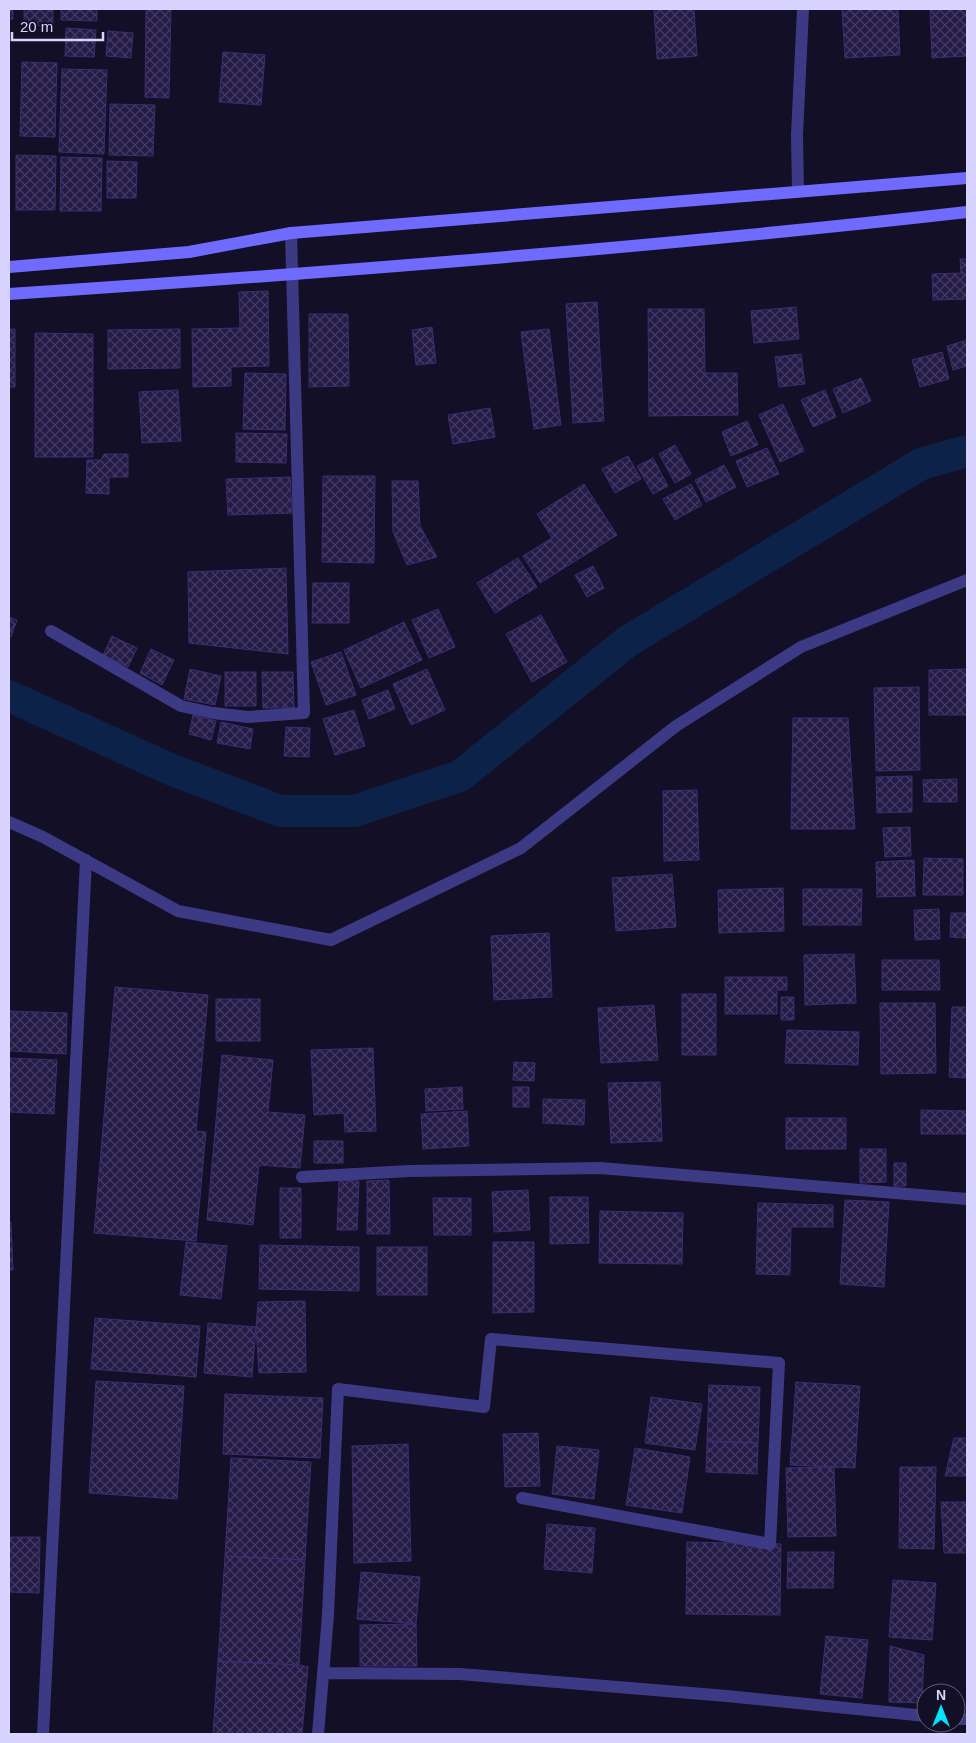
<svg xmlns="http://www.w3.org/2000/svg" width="976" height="1743" font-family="Arial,sans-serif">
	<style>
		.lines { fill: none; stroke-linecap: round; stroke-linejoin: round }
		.canal { stroke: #0c2248; stroke-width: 32 }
		.building { fill: url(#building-cross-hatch); stroke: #3b2d73 }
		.minor { stroke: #3d3a85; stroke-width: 12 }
		.tertiary { stroke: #3d3a85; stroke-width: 12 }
		.secondary { stroke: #6f6bff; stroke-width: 12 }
	</style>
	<defs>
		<pattern id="building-cross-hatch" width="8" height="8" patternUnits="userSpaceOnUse" patternTransform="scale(1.25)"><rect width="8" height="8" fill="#241b47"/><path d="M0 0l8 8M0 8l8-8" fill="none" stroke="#433b63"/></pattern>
	</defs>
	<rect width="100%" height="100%" fill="#130f26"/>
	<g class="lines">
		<path class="canal" d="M9,696l161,73 110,42h74l106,-35 168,-135 293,-177 46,-13"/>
	</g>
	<path class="building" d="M9,9h4v10h-4z
		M24,9h29v17l-29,-1z
		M61,9h36v12l-36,-1z
		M146,9h25l-2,89 -24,-1z
		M654,9h40l3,47 -40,3z
		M842,9h56l2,46 -55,3z
		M967,9v47l-35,2 -2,-48z
		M66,28l30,2 -2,27 -29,-1z
		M108,31l25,2 -2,25 -25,-2z
		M223,52l42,3 -4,50 -42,-3z
		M22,62l35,1 -2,74 -35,-1z
		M62,69l45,1 -3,84 -45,-2z
		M110,104l45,1 -2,51 -44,-1z
		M16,155l40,1 -1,54h-39z
		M61,157l41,1 -1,53h-41z
		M107,161l30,1 -1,36h-29z
		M960,259h7v40l-34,1 -1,-26 29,-1z
		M268,291l1,75 -38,1v19l-38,1 -1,-58 48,-1 -1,-36z
		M597,302l7,119 -31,2 -7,-119z
		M796,307l3,32 -45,4 -3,-32z
		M648,309h56l1,64h32l1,42 -89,1z
		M309,314h39l1,72 -40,1z
		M432,327l4,36 -20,2 -4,-35z
		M9,329h6v58h-6z
		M180,329v39l-72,1v-39z
		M549,329l12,96 -27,4 -13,-97z
		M35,333l58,1v123h-58z
		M967,340v26l-14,4 -6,-24z
		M942,352l7,27 -29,8 -8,-27z
		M801,354l4,30 -26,3 -4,-30z
		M245,373l41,1 -1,56 -42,-1z
		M861,378l10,23 -28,12 -10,-24z
		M178,390l3,51 -39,2 -3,-51z
		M825,390l11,27 -23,10 -12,-27z
		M783,404l21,47 -24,11 -21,-47z
		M490,408l5,29 -42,7 -5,-29z
		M747,421l11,24 -27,11 -9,-24z
		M236,433l51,1 -1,29 -50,-1z
		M675,445l16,29 -16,9 -16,-29z
		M767,448l12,26 -32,13 -11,-26z
		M104,454h24v23h-19v17l-23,-1 1,-33h14z
		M628,456l13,23 -26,14 -13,-24z
		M653,458l15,28 -15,8 -16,-28z
		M724,465l12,22 -30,15 -11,-22z
		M323,476h52l-1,87 -52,-1z
		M290,477l2,36 -64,2 -2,-36z
		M392,481h26l2,45 17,31 -30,8 -14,-33z
		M584,484l33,51 -77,48 -17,-27 29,-18 -15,-24z
		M691,484l11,21 -27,15 -12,-21z
		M518,558l19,29 -42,26 -18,-30z
		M593,566l11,22 -17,9 -12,-22z
		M286,568l2,86 -99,-11 -1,-71z
		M313,583h36v40h-37z
		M438,609l17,38 -26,11 -17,-38z
		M541,615l26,47 -35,20 -26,-48z
		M9,617l8,3 -6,17 -2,-1z
		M404,622l18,38 -61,28 -17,-38z
		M112,636l25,12 -9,19 -25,-12z
		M151,649l23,11 -12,25 -22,-12z
		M341,652l15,43 -30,10 -15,-43z
		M190,669l31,7 -6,29 -31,-6z
		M427,669l18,41 -34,15 -18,-41z
		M967,669v46h-38v-45z
		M225,672h31v34h-31z
		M262,672h31l1,36h-31z
		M919,687l1,83 -44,1 -2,-83z
		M388,690l7,19 -26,10 -7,-19z
		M354,710l11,36 -30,9 -12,-36z
		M193,715l23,6 -5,19 -22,-6z
		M793,718h55l7,111h-64z
		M221,722l32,7 -3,20 -33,-6z
		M286,727l24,1 -1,29 -25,-1z
		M912,776v36l-35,1 -1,-36z
		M957,779v23h-33l-1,-22z
		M697,790l2,70 -35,1 -1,-70z
		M910,827l1,29 -26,1 -2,-29z
		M924,858l39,1v36h-40z
		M914,860l1,36 -38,1 -1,-35z
		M672,874l4,53 -60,4 -4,-53z
		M783,888l1,43 -65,2 -1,-43z
		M803,889h59l-1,36h-58z
		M939,909l1,30 -25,1 -1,-30z
		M951,913h16v25l-17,-1z
		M549,933l3,64 -58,3 -3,-64z
		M854,954l2,49 -51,2 -1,-50z
		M882,960h57l1,30h-58z
		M725,977h62v13h-10v24h-52z
		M115,987l93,8 -12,136 10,1 -10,109 -102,-8z
		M682,994h34v61h-34z
		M781,997h13v23h-13z
		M216,999h44v42h-44z
		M880,1003h55l1,70 -55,1z
		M654,1005l4,55 -57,3 -3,-55z
		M952,1007h15v71l-18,-1z
		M9,1011l58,2 -1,41 -57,-3z
		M787,1030l72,2 -1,33 -73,-2z
		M373,1048l3,83 -31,1 -1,-19 -30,2 -3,-65z
		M222,1055l51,5 -5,52 37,3 -5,53 -41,-3 -6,60 -46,-5z
		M9,1058l48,2 -3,54 -45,-2z
		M514,1062l21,1 -1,18 -21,-1z
		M660,1082l2,59 -51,2 -3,-60z
		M462,1087l1,22 -37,2 -1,-22z
		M513,1087h16v20h-16z
		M543,1099l42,1 -1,25 -41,-2z
		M921,1110l46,1v23h-46z
		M467,1111l2,35 -46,3 -2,-35z
		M786,1118h60v31h-60z
		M314,1141h29v22h-29z
		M860,1149h26v33l-26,1z
		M894,1163h12v23h-12z
		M339,1180l20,1 -2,49h-20z
		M389,1180l1,54h-23v-53z
		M280,1188h21v50h-21z
		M528,1190l2,40 -36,2 -2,-40z
		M550,1197h38l1,46 -39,1z
		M433,1198h38v37h-37z
		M845,1200l44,2 -5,85 -44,-3z
		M758,1203l75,2v22h-42l-1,48 -34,-1z
		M600,1211l83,2 -1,51 -83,-1z
		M9,1222h2l2,48h-4z
		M186,1242l41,4 -6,53 -41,-4z
		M493,1242h41v70l-41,1z
		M260,1245l99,2v44l-100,-2z
		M377,1247h50v48h-50z
		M305,1301l1,71 -47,1 -3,-46 2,-25z
		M95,1318l105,8 -4,51 -105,-8z
		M208,1323l48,4 -4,50 -48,-4z
		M96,1381l88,5 -7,113 -88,-6z
		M796,1382l64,4 -5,82 -65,-3z
		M709,1385l51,2 -2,56 -51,-2z
		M225,1394l98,4 -3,60 -97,-4z
		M651,1397l51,7 -7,46 -50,-7z
		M538,1433l2,53 -35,1 -2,-53z
		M954,1438h13v38h-22z
		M707,1441l51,2 -1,31 -51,-2z
		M408,1444l3,117 -57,2 -2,-117z
		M557,1446l42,4 -5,49 -42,-5z
		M635,1448l55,9 -8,56 -56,-8z
		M231,1458l80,4 -6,98 -80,-4z
		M834,1467l2,69 -48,1 -2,-69z
		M900,1467h36l-2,82 -35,-1z
		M941,1502h26v51h-23z
		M547,1524l48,4 -3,45 -48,-4z
		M9,1537h31l-1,56 -30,-1z
		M687,1542l94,2 -1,71 -94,-1z
		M788,1552h46l-1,36h-46z
		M225,1556l80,4 -6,105 -81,-4z
		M361,1572l59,5 -4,47 -59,-5z
		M893,1580l43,3 -4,57 -43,-3z
		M416,1624l1,42h-57v-41z
		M826,1636l42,4 -6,58 -42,-4z
		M890,1646l34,9 -2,48 -33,-1z
		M218,1661l81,4 9,2 -6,67h-89z"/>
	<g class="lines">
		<path class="minor" d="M798,191l-1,-56 6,-126
			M51,631l130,75 32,7 35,4 56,-4 -13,-480
			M302,1177l107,-6 191,-3 367,31
			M323,1673l137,1 267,22 199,20
			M956,1719h11
			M43,1734l43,-874
			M318,1734l10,-119 10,-226 146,18 7,-68 288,24 -9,181 -248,-46"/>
		<path class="tertiary" d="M9,822l34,15 135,74 153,29 190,-92 155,-122 125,-79 166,-67"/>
		<path class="secondary" d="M9,267l180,-15 102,-19 676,-55
			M9,294c320,-21 640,-46 958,-82"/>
	</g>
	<rect width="976" height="1743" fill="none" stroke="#d9d4ff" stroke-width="20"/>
	<g transform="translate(941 1708)"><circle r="24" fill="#130f26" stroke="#625e7d"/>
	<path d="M0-4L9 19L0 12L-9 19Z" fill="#00e5ff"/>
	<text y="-8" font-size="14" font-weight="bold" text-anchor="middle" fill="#d9d4ff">N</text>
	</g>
	<path d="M12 32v8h91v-8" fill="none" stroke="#d9d4ff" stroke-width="2.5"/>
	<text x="20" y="32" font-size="15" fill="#d9d4ff" stroke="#130f26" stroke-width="4" paint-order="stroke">20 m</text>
</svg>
